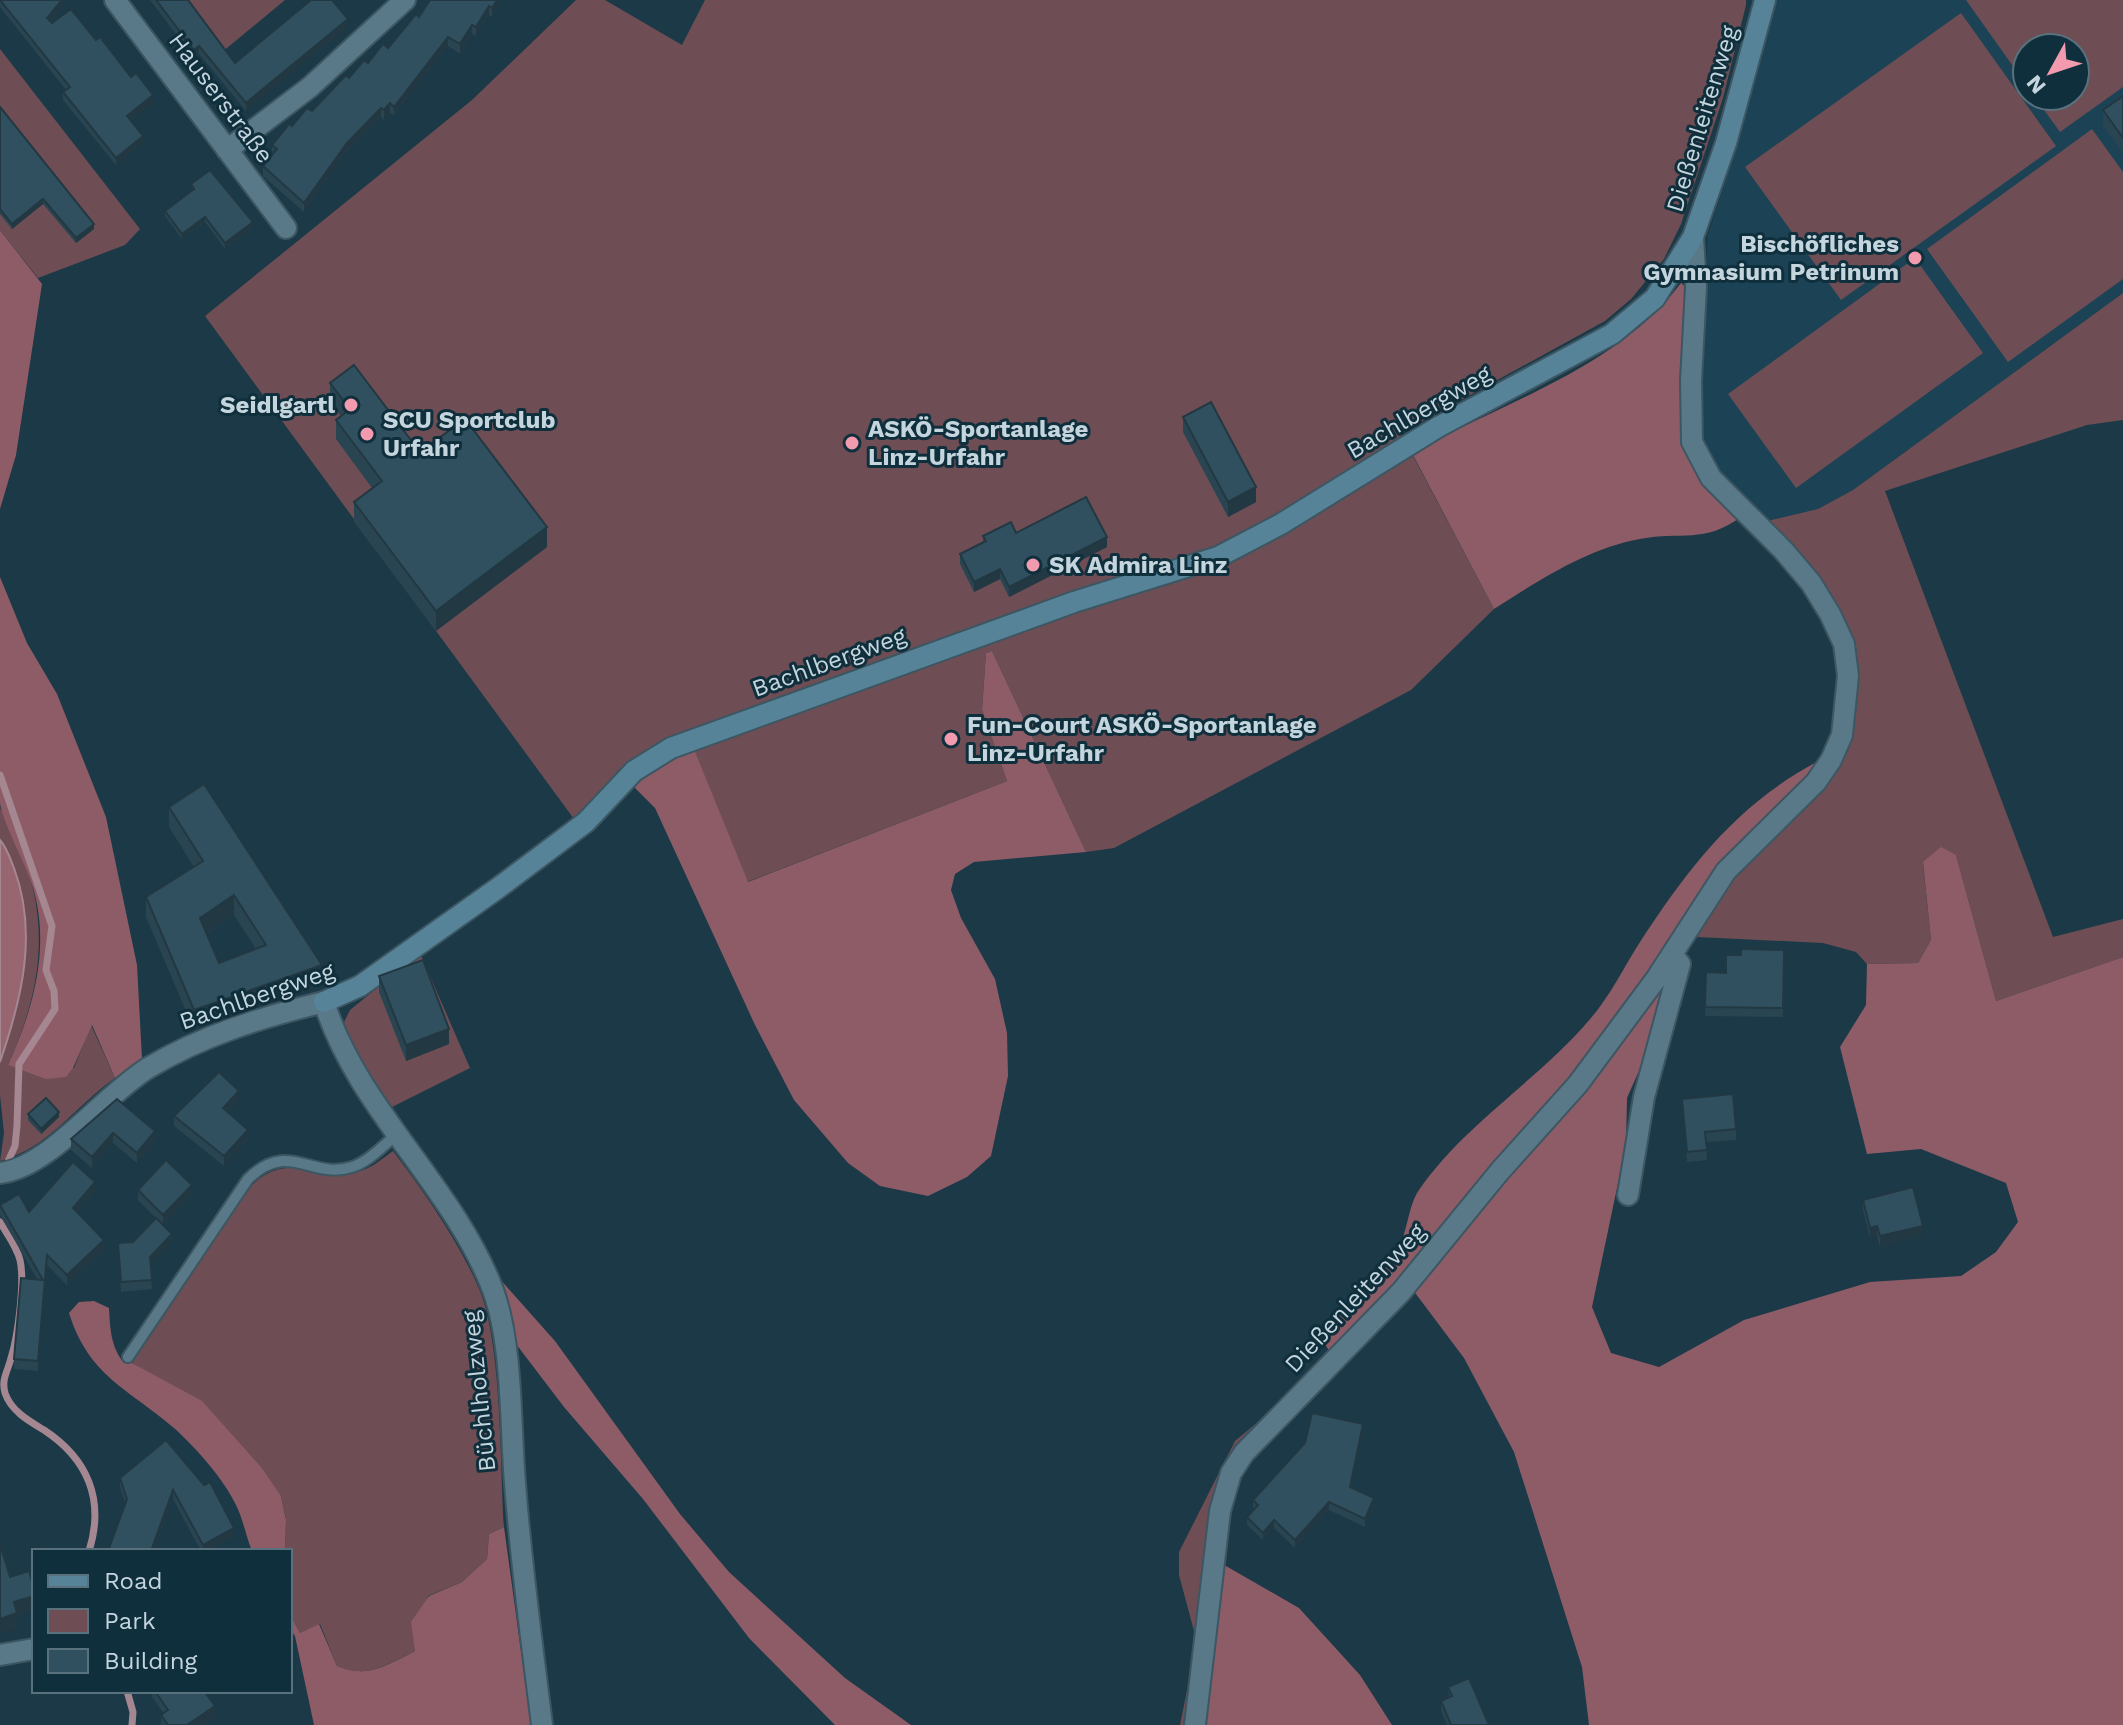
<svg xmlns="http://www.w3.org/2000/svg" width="2123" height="1725" font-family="'Work Sans',sans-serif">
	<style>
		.built { fill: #1c4355; fill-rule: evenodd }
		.green { fill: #6e4e54 }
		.forest { fill: #8e5c67 }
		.water { fill: #986671; stroke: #a58792; stroke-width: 2 }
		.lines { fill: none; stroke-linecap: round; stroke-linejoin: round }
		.stream { stroke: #a58792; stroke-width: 7 }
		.lane-casing { stroke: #3c5662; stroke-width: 14 }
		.street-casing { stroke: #3c5662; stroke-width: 24 }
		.secondary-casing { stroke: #3c5662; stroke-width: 24 }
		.lane { stroke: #597888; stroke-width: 10 }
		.street { stroke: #597888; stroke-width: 20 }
		.secondary { stroke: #578399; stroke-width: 20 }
		.wall { fill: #2a4552; fill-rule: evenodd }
		.shaded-wall { fill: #223842 }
		.building { fill: #31505f; stroke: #223842; stroke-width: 2; fill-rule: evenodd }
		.poi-dot { fill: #f29aae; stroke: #102f3c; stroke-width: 3 }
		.labels { text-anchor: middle; stroke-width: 6; stroke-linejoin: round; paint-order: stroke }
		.street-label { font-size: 24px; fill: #c4d5de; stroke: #102f3c }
		.poi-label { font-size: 24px; font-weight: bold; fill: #c4d5de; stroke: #102f3c; text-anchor: start }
	</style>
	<rect width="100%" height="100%" fill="#1b3947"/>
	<path class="built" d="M1777,0h346v293l-270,197 -35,19 -51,12 -52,-50 -13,-24 -4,-25 10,-187 33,-102zM2027,48h48v48h-48z"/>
	<path class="green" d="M183,0h102l-75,62z
		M576,0h29l77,45 23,-45h1041v5l-23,93 -42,126 -17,35 -33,40 -26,22 -204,112 93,176 -83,81 -297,158 -28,4 -94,-201 -6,2 -4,57 25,71 -260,101 -60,-150 -49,24 -64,63 -369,-503 267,-216z
		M1966,0h157v87l-63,45 -26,-36h41v-48h-48v38z
		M1961,13l95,133 -215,154 -96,-133z
		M0,49l140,180 -15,16 -87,33 -38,-48z
		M2092,129l31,43v107l-115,83 -81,-113z
		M1915,258l68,95 -187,135 -68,-94z
		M2123,293v127l-36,5 -202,66 168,446 70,-18v38l-127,44 -40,-146 -33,8 8,77 -13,23 -51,1 -11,-12 -33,-9 -126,-6 11,-27 16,-24 119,-132 11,-36 3,-43 -90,-154 51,-12 35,-19z
		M0,808c51,89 50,164 8,257l66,3 17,-43 24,53c-41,29 -65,69 -115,83l4,-28 -4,-38z
		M420,953l50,115 -78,39 -38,-57 -10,-28 6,-12z
		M393,1151c30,39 68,94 87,140 22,55 20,173 24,236l-15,7 -2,25 -25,23 -34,14 -13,55c-29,14 -47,28 -78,15l-17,-42 -20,9 -10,-19v-63h-5l1,-32 -5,-23 -116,-113 -33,-20 119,-177c38,-38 69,-3 109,-15 12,-3 23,-13 33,-20z
		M1259,1421l-25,25 -17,44 -29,235h-8l15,-74 -1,-20 -15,-56v-23l56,-111z"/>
	<path class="forest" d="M0,230l42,54 -26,171 -16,54z
		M1681,283l6,5 -2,138 56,91c-37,27 -60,14 -101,22 -52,9 -102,42 -146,70l-82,-156c90,-51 205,-84 269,-170z
		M0,577l27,66 30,51 49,123 31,148 5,94 -27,19 -23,-53 -19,43 -7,9 -20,2 -38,-14c27,-59 45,-126 21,-189 -6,-16 -28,-59 -29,-73 0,-75 0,-151 0,-226z
		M992,651l94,201 -112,10 -19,12 -4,16 10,28 34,61 12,54 1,43 -17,80 -24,21 -39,19 -48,-10 -32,-23 -54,-63 -39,-75 -100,-217 -22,-22 10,-11 51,-26 54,133 259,-101 -25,-71 4,-57z
		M1822,759l-211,273 -176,208 -103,114 -6,-8c4,-41 46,-57 68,-89 14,-21 13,-50 25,-67 46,-67 120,-110 172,-172 19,-22 33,-51 49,-76 51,-78 98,-139 182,-183z
		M1941,847l15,8 40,146 127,-44v768h-534l-7,-58 -68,-215 -50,-94 -51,-68 254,-314 -18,72 -22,50 -1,47 -34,162 19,46 48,14 85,-47 126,-38 91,-6 35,-24 22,-30 -12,-39 -85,-34 -54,5 -27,-107 26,-42 1,-41 51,-1 13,-23 -8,-78z
		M499,1278l56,63 125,173 49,58 116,106 66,47h-76l-86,-87 -106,-139 -79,-92 -51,-67z
		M94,1301l15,7c1,21 2,39 15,55h8l70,38 59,66 20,29 5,24 -1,31h-33c-6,-15 -9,-32 -16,-46 -13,-27 -40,-57 -62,-77 -45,-39 -85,-51 -105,-115l10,-11z
		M504,1527l27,198h-217l-19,-89 -5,-7v-15l10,19 19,-9 18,42c31,13 50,-1 78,-15l-4,-29 18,-26 33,-14 25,-23 2,-25z
		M1219,1562l80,46 61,67 32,50h-190z"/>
	<path class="water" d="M0,840c7,8 10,18 14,28 24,65 8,130 -14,194z"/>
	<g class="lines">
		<path class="stream" d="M0,775l52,151 -6,44 8,21 1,18 -36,55 -2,62 -2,20 -10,22
			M0,1222c7,12 17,25 20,38 5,22 -2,76 -9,98 -3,13 -10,21 -6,35 6,18 24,28 39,37 44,29 61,70 45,121
			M127,1691l6,21 -1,13"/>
		<defs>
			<path id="lane" d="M128,1357l120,-178c41,-40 63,1 104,-12 16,-5 32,-22 45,-33"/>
			<path id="street" d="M115,0l171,228
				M227,150l83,-63 95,-87
				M0,1173c49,-5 103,-77 148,-105 55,-33 115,-51 176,-66 33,106 130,185 169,288 20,55 17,134 22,193 6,81 17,161 27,242
				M1628,1195l16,-98 36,-133 -8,-9
				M0,1655l34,-6
				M1195,1725l25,-214 11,-38 13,-20 157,-161 99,-121 78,-87 78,-105 70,-108 90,-89 15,-22 11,-25 6,-59 -4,-32 -14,-30 -19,-31 -27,-32 -73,-73 -19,-36 -1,-62 5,-93 -3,-50"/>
			<path id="secondary" d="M324,1002l36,-16 138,-98 88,-66 48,-51 37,-23 403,-146 144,-45 63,-33 157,-97 174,-93 43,-36 38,-61 33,-94 39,-143"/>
		</defs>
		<use href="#lane" class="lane-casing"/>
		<use href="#street" class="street-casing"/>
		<use href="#secondary" class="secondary-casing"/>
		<use href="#lane" class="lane"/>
		<use href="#street" class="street"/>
		<use href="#secondary" class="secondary"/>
	</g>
	<path class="wall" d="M0,0h63v6l-12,15 1,2 44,17 35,37 22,26 -22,18 12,23 -27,21 -53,-65v-8l3,-2 -66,-83z
		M150,0h38l47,63 113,-36 -102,84 -47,-57 -5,4z
		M430,0h73l-11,17 -3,-2 -13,21 -4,-2 -12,20 -12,-8 -54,70 -4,-3 -6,7 -3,-3 -34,35 -43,60 -41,-36v-10l9,-12v-9l77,-67 39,-30 31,-31z
		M2123,96v57l-20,-27v-16z
		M0,107l94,122 -18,14 -33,-39 -31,25 -12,-15z
		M191,184l62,44 -28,21 -20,-27 -23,17 -17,-23v-5l27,-20z
		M330,383l90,69 127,95 -111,84 -82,-109v-20l18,-14 -36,-49v-19l5,-4 -11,-14z
		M1183,417l73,85 -28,15 -45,-85z
		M1016,533l91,14 -98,50 -9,-18 -26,13 -14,-28v-10l23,-12v-6z
		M169,807l153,178 -128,45 -48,-113v-20l48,-30 -25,-40zM234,915l22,34 -37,14 -12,-29z
		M1784,950l-1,67 -78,-1 1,-44 20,1 15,-18z
		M379,976l70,68 -43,17 -27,-69z
		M117,1099l38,43 -18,21 -24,-20 -21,25 -21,-18v-11z
		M1682,1099l54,30v11l-30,2 1,18 -20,2z
		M239,1101l-11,12 20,27 -24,26 -50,-40v-10z
		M28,1114l31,3 -18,17 -13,-14z
		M138,1190l54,6 -29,29 9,18 -22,23 2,23 -31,3 -3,-49 15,-1 23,-24 -18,-18z
		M95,1192l-17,20 26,38 -37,35 -20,-20 -9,106 -24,-2v-10l23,-80 -37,-64v-10l29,7z
		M1863,1200l60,36 -43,11 -3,-11 -7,2 -7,-28z
		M1363,1432l-12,55 23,19 -9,21 -36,-17 -34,38 -21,-20 -11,12 -16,-15v-8l7,-7 -1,-2v-8z
		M166,1440l68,97 -26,14h-7l-28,-52 -19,52h-46l17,-48 -5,-16v-9z
		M1448,1687l41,38h-42l-6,-14v-10l8,-3z
		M152,1691h52l11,25 -13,9h-41v-10l3,-1 -12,-17z"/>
	<path class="shaded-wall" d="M62,0h1v6l-16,19v-7z
		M497,0h6l-11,17v-9z
		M489,6v9l-13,21v-9z
		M348,19v8l-102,84v-8z
		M472,25v9l-12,20v-10z
		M448,37v9l-54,70v-9z
		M199,46v8l-5,4v-8z
		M153,95v8l-26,21v-8z
		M390,103v10l-6,7v-10z
		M381,108v9l-34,35 -43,60v-9l43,-60z
		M143,136v8l-27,21v-7z
		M43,199v5l-31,25v-5z
		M205,217v5l-23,17v-5z
		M253,222v6l-28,21v-6z
		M94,224v5l-18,14v-5z
		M1256,487v15l-28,15v-15z
		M547,527v20l-111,84v-20z
		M1107,537v10l-98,50v-10z
		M1000,569v10l-26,13v-10z
		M234,895v20l-34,23v-20z
		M322,965v20l-128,45v-20z
		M449,1029v15l-43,17v-16z
		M239,1091v10l-16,17v-10z
		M59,1112v5l-18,17v-5z
		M248,1130v10l-24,26v-10z
		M155,1131v11l-18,21v-10z
		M113,1133v10l-21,25v-11z
		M95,1182v10l-22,26v-10z
		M192,1185v11l-29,29v-10z
		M1877,1226v10l-7,2v-10z
		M1923,1226v10l-43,11v-11z
		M172,1234v9l-22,24v-10z
		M104,1240v10l-37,35v-10z
		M47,1255v10l-9,106v-10z
		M1363,1424v8l-13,63v-8z
		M173,1490v9l-19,52h-3z
		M1374,1498v8l-9,21v-8z
		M1329,1502v8l-34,38v-8z
		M1274,1520v8l-11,12v-7z
		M234,1528v9l-26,14h-5v-6z
		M34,1596v15l-17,5v13l-17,5v-15l14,-17z
		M215,1706v10l-13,9h-15z"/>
	<path class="building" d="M0,0h62l-15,18 5,5 19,-14 25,31 4,-3 31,40 5,-4 17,22 -26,21 16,20 -27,22 -53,-66 7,-5z
		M156,0h32l47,63 76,-63h21l16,19 -102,84 -47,-57 -5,4z
		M430,0h67l-5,8 -3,-2 -13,21 -4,-2 -12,19 -12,-7 -54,70 -4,-4 -6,7 -3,-2 -34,35 -43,60 -41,-37 14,-17 -5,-4 17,-21 3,2 15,-18 5,3 34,-36 3,3 15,-18 4,3 15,-19 5,4 28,-34 3,3z
		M2123,96v42l-20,-28z
		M0,107l94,117 -18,14 -33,-39 -31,25 -12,-15z
		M210,170l43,52 -28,21 -20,-26 -23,17 -17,-23 29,-22 -3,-5z
		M354,365l66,87 45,-33 82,108 -111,84 -82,-109 28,-21 -46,-61 14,-11 -20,-26z
		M1211,402l45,85 -28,15 -45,-85z
		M1086,497l21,40 -98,50 -9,-18 -26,13 -14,-28 26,-13 -3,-5 28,-14 5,11z
		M204,784l118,181 -128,45 -48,-113 57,-36 -34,-54zM234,895l32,50 -47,18 -19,-45z
		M1741,949l43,1 -1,58 -78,-1 1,-35 20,1v-18h15z
		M423,960l26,69 -43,16 -27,-69z
		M219,1072l20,19 -16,17 25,22 -24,26 -50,-40z
		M1733,1094l3,35 -31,3 2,18 -20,2 -5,-53z
		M46,1098l13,14 -18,17 -13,-15z
		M117,1099l38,32 -18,22 -24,-20 -21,24 -21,-18z
		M166,1160l26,25 -29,30 -25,-25z
		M73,1162l22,20 -22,26 31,32 -37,35 -20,-20 -9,106 -24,-2 7,-81 22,2 -43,-75 19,-11 10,18z
		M1913,1187l10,39 -43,10 -3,-10 -7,2 -7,-28z
		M156,1218l16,16 -22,23 2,23 -31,2 -3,-39 15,-1z
		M1312,1413l51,11 -13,63 24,11 -9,21 -36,-17 -34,38 -21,-20 -11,13 -16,-16 11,-12 -5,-5 52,-57z
		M166,1440l38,45 6,-3 24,46 -31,17 -30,-55 -22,61h-43l19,-52 -7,-21z
		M0,1544l10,33 19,-6 5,17v8l-20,6 3,11 -17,6z
		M1469,1678l20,47h-38l-10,-24 11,-5 -4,-9z
		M155,1691h49l11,15 -28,19h-19l-7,-10 7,-5z"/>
	<g class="poi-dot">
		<circle cx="1915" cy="258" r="8"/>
		<circle cx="351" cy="405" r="8"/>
		<circle cx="367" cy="434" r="8"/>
		<circle cx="852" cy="443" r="8"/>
		<circle cx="1033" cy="565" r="8"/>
		<circle cx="951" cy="739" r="8"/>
	</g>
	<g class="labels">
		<g class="street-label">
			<text transform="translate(221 98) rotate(53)" y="8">Hauserstraße</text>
			<text transform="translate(1702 119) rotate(-73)" y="8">Dießenleitenweg</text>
			<text transform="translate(1419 412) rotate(-30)" y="8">Bachlbergweg</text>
			<text transform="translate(829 662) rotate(-20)" y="8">Bachlbergweg</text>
			<text transform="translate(257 996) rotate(-19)" y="8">Bachlbergweg</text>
			<text transform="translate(1355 1298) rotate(-47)" y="8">Dießenleitenweg</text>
			<text transform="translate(479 1391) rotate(-96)" y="8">Büchlholzweg</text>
		</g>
		<g class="poi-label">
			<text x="1899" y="252" text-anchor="end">Bischöfliches<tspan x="1899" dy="28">Gymnasium Petrinum</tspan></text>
			<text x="335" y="413" text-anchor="end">Seidlgartl</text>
			<text x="383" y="428">SCU Sportclub<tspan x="383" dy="28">Urfahr</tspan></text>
			<text x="868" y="437">ASKÖ-Sportanlage<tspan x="868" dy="28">Linz-Urfahr</tspan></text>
			<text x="1049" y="573">SK Admira Linz</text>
			<text x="967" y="733">Fun-Court ASKÖ-Sportanlage<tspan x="967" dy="28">Linz-Urfahr</tspan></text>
		</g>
	</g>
	<rect x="32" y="1549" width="260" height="144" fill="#102f3c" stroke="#58717d" stroke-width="2"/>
	<rect x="48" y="1575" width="40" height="12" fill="#578399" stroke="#58717d" stroke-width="2"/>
	<text x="104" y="1589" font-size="24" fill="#c4d5de">Road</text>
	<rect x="48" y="1609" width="40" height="24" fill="#6e4e54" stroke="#58717d" stroke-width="2"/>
	<text x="104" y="1629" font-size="24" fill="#c4d5de">Park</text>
	<rect x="48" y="1649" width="40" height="24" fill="#31505f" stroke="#58717d" stroke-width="2"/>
	<text x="104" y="1669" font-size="24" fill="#c4d5de">Building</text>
	<g transform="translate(2051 72) rotate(230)"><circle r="38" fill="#102f3c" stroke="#58717d" stroke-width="2"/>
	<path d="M0-6L14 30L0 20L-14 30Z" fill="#f29aae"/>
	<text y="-12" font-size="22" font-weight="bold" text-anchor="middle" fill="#c4d5de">N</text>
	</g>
</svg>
